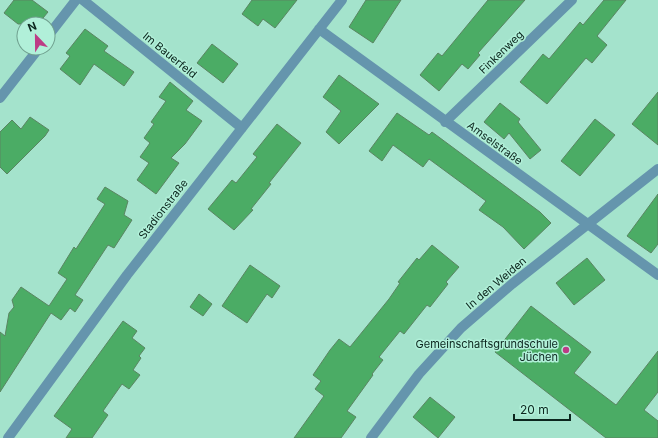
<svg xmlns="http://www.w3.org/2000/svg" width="658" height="438" font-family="Inter,sans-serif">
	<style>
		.building { fill: #4bac65; stroke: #5a8562 }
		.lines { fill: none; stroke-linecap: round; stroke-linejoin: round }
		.minor { stroke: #6595ad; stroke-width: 10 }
		.poi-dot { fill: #bd3c85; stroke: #b1f0d9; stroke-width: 1.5 }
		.labels { text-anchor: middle; stroke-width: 3; stroke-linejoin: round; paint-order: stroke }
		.street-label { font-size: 11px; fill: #0c261e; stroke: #b1f0d9 }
		.poi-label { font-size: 11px; fill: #0c261e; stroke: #b1f0d9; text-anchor: end }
	</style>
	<rect width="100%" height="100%" fill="#a4e3cc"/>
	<path class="building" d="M14,0h18l16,12 -10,12h-20l-14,-11z
		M252,0h45l-22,28 -12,-9 -5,7 -16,-12z
		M366,0h35l-28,43 -24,-16z
		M488,0h37l-47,53 2,2 -12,14 -6,-5 -23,27 -19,-16 18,-22 4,3z
		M604,0h22l-29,36 10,9 -15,18 -6,-5 -39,46 -27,-22 23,-28 6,5 31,-37 3,3z
		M85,29l23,17 -4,5 30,21 -10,14 -30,-22 -14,21 -20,-16 10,-13 -4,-3z
		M212,44l26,20 -15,19 -26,-20z
		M339,75l40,29 -40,40 -13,-12 15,-21 -18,-14z
		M170,82l23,19 -7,9 16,11 -17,23 -14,14 8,5 -23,31 -19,-14 12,-17 -9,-6 10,-14 -6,-5 10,-14 -3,-2 15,-21 -7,-4z
		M658,92v53l-26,-21z
		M500,103l20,16 -2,3 23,28 -11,9 -21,-26 -5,6 -20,-17z
		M397,113l32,22 3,-3 108,80 11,11 -27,26 -21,-22 -24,-17 7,-9 -57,-42 -6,8 -30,-22 -11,16 -13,-10z
		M30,117l19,13 -4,6 -38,38 -7,-7v-35l12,-12 9,9z
		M595,119l20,16 -35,41 -19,-15z
		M277,124l24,19 -32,40 2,1 -20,25 2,1 -19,20 -26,-21 24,-29 4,3 21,-26 -4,-3z
		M105,187l23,14 -4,14 8,5 -18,28 -6,-3 -33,50 8,5 -8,12 -5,-4 -9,12 -10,-7 -51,79v-60l5,4 4,-23 5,-6 -2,-7 9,-13 28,19 18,-27 -9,-6 16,-26 2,2 29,-45 -8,-5z
		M658,194v50l-7,9 -24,-17z
		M432,245l27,22 -13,15 2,2 -18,23 -3,-2 -23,29 -4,-3 -21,26 4,3 -11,14 1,1 -26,36 9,6 -15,21h-47l30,-42 -9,-7 6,-8 -8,-6 17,-25 9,-11 11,8 39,-48 11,-16 -2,-1 19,-24 2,2z
		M587,258l18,22 -31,25 -18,-22z
		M250,265l30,21 -8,12 -5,-4 -20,29 -25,-17z
		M199,294l13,10 -9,12 -13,-9z
		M531,306l60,46 -17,21 42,32 42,-54v41l-14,18 14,11v17h-52l-111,-86z
		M123,321l14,10 -5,7 13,10 -6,8 2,2 -8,12 7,5 -11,14 -7,-5 -19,27 5,4 -16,23h-26l6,-9 -18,-13z
		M430,397l25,20 -17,21 -25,-21z"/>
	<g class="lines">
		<path class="minor" d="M83,0l159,128
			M319,29l339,246
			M48,36l28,-36
			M0,98l39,-50
			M445,122l127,-122
			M8,438l119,-163 215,-275
			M371,438l48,-64 42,-46 51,-44 146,-115"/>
	</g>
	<circle class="poi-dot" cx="566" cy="350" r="4"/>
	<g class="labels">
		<g class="street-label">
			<text transform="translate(501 52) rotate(-44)" y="4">Finkenweg</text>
			<text transform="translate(170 55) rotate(39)" y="4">Im Bauerfeld</text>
			<text transform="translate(495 143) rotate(36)" y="4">Amselstraße</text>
			<text transform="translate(163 209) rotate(-52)" y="4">Stadionstraße</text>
			<text transform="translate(496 283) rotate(-40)" y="4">In den Weiden</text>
		</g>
		<g class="poi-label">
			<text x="558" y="348">Gemeinschaftsgrundschule<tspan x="558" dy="13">Jüchen</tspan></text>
		</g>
	</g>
	<g transform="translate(36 36) rotate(338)"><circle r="19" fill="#b1f0d9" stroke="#6f9f8e"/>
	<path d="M0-3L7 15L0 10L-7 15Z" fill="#bd3c85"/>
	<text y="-6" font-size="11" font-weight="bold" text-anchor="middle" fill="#0c261e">N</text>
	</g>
	<path d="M514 414v6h56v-6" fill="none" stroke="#0c261e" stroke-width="2"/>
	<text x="520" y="414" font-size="12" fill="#0c261e" stroke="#b1f0d9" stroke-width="3" paint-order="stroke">20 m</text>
</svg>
